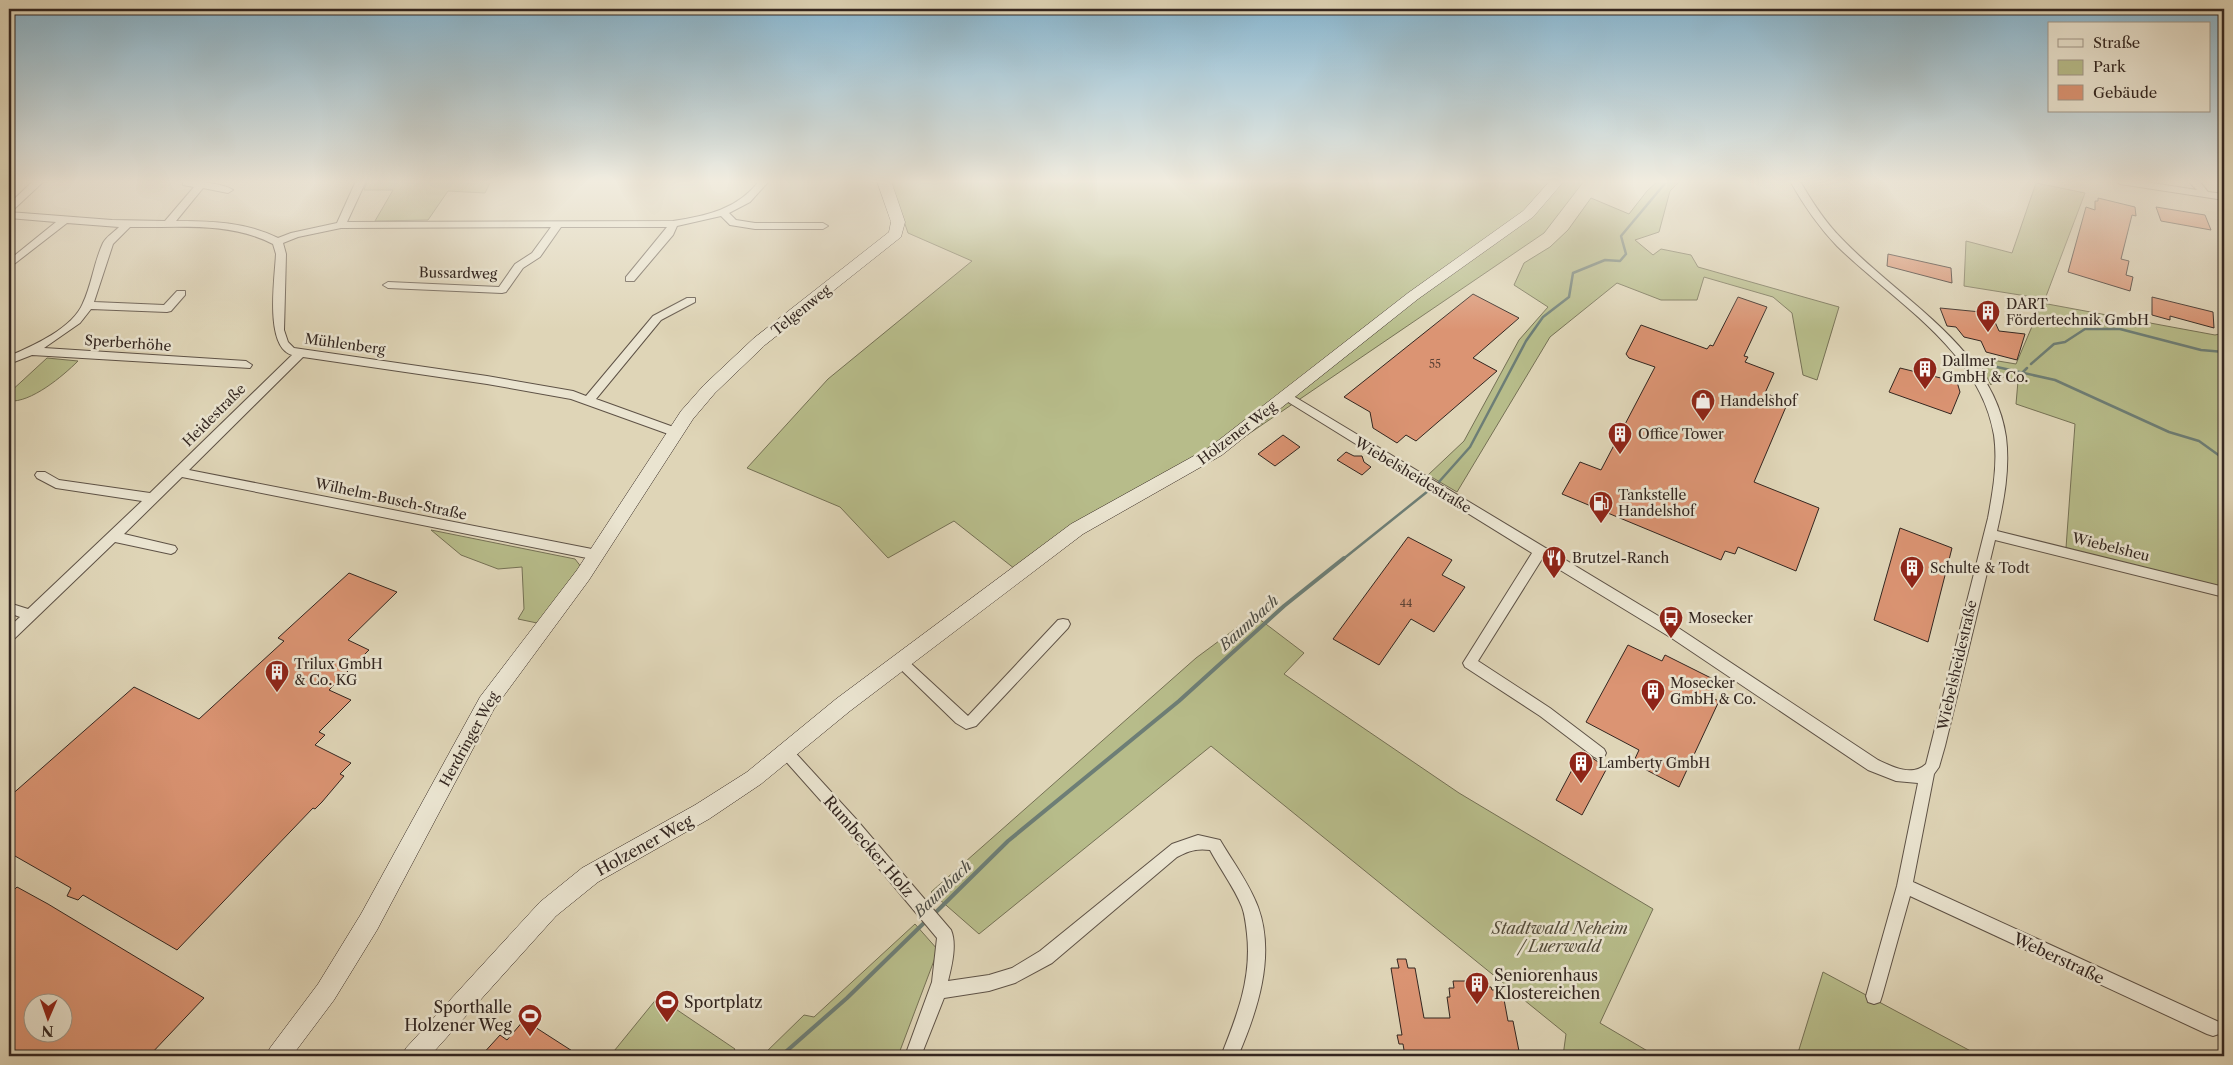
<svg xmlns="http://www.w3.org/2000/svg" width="2233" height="1065" font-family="'Libre Caslon Text',serif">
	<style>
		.green { fill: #b7bc8a; stroke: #757155 }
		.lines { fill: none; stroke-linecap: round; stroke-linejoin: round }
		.stream-far1 { stroke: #6d7e76; stroke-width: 2.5 }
		.stream { stroke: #6d7e76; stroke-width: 4 }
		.building { fill: #db9473; stroke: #332620; fill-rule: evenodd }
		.street-casing { stroke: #5e5246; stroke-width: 2 }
		.secondary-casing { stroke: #332620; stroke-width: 1 }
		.street { fill: #eae4d0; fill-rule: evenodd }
		.secondary { fill: #eae4d0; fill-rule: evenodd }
		.labels { text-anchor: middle; stroke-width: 5; stroke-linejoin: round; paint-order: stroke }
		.number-label { font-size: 11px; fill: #5d4235 }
		.street-label { font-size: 14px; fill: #332620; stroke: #eae4d0 }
		.poi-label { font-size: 14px; fill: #332620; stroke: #eae4d0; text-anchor: start }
		.water-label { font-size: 15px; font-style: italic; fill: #4b4b44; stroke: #eae4d0 }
		.near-street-label { font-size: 16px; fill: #332620; stroke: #eae4d0 }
		.near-park-label { font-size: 16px; font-style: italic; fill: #544c3a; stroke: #eae4d0 }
		.near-poi-label { font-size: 16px; fill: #332620; stroke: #eae4d0; text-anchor: start }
	</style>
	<rect width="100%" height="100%" fill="#dfd5b7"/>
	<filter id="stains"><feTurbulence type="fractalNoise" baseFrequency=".004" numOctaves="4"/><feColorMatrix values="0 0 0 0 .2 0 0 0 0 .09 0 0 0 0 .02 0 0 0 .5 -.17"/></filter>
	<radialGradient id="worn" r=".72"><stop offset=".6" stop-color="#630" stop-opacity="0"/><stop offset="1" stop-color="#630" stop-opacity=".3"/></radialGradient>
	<path class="green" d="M367,181h124l-6,12 -37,-2 -20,29 -53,1 18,-31h-29z
		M890,181h694l-40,52 -341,232 -188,104 -61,-48 -66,37 -48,-51 -93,-39 81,-89 144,-118 -64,-28z
		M1658,181h22l-10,10 -11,41 -24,8 18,15 8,-6 30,6 7,12 141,40 -22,73 -14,-5 -11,-62 -19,-16 -69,-20 -7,23h-36l-44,-17 -67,54 -93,155 -29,-17 36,-34 55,-101 29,-33 -34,-22 10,-22 26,-16 18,-17 23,-32 38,16 18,-23z
		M2036,183l49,10 -40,106 -81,-13 2,-45 46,12z
		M2042,303l173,32 9,-2v255l-158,-40 9,-124 -59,-20 2,-23 -26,-7 -1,11 -11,-21 12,-4 24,4z
		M47,358l31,3c-15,15 -47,42 -69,40v-8z
		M431,530l144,29 7,9 -45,55 -19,-4 6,-10 -2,-42 -24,2 -37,-14z
		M1254,615l50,38 -20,21 175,119 194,116 -53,114 56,33h-93l3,-22 -355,-288 -232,188 -48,-42 265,-234z
		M915,924l23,26 -40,106h-136l42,-41 10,2z
		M1823,972l157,84h-183z
		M658,997l77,52 -5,7h-120z"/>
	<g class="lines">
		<path class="stream-far1" d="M2031,364l23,-20 11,-2 20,-13h35l81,21 23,2
			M1988,365l67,15 114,52 30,9 25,18
			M2023,372l4,-4
			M1342,560l96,-77 32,-36 56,-106 17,-24 26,-20 4,-24 32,-13 15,1 6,-7 -5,-18 46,-55"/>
		<path class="stream" d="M933,915l75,-74 171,-140 105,-95 60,-48
			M781,1056l66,-58 79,-77"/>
	</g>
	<path class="building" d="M2098,198l37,9 1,9 -4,-1 -11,44 8,2 -3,14 7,2 -3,14 -62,-19 18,-65 9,3v-9h3z
		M2156,207l49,8 6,15 -50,-9z
		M1888,254l63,14 1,15 -65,-17z
		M1473,294l46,24 -46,40 24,13 -81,70 -10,-6 -9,8 -24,-15 -3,-16 -26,-15z
		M1738,297l29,10 -23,49 4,1 -3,5 29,11 -9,20 23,9 -34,80 65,26 -23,63 -58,-24 -3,7 -10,-3 -4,9 -159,-66 18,-32 21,8 54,-103 -26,-9 -3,-4 15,-29 66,24 3,-4 3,1z
		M2152,297l61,15 1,16 -44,-12v4l-18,-5z
		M1940,308l51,5 8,18 26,3 -8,26 -31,-8 -5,-11 -17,-4 -8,-10 -9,-1z
		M1900,368l57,14 3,10 -9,22 -62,-22z
		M1283,435l17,12 -25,19 -17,-12z
		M1346,452l8,4h8l2,6 7,5 -9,8 -25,-15z
		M1900,528l52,20 -24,94 -54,-22z
		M1408,537l44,23 -10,15 23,12 -31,45 -23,-13 -32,46 -46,-26z
		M349,573l48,19 -49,48 21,10 -40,40 22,10 -32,32 6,3 -10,10 36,18 -11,11 4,2 -22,26 -7,7 -2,-1 -136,142 -94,-55 -5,5 -11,-4 4,-8 -56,-32 -6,5v-64l125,-110 65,32 85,-78 -6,-3z
		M1628,645l34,16 3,-6 52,26 -7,16 9,4 -40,86 -46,-24 6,-13 -53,-28z
		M1582,751l25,17 -25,47 -26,-15z
		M17,887l31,17 156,94 -55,58h-140v-161zM32,1002h30v30h-30z
		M1397,959h9l2,9h7l9,50h26l-3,-21h3l-1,-9h5l-1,-7h13l1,6h24l1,3h5l6,4 5,27h5l7,35h-115l-2,-12h-4l-2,-9h5l-11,-67h8z
		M524,1020l56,36h-99l19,-21 7,5z"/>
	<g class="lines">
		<defs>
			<path id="street" d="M33,181h11l-32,30 -3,1v-8z
				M183,181c12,0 40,2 50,9l-5,3 -25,-5 -27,33c35,0 70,1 102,17l13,-5 46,-10 19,-42h10l-19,41 326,-1c33,-5 65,-12 86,-40h10l-19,21 -21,11 7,7 19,3h68l5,3 -5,3h-68l-25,-4 -9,-9 -44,10 -4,9 -39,46h-8v-4l41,-50h-106l-21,30 -17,11 -17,24 -4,1 -114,-5 -5,-3 5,-3 111,5 16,-23 17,-11 19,-26 -210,1 -43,9 -15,6 3,11 -2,76 4,12 6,6 193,28 86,15 13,5 67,-80 34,-18h8v4l-34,18 -65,79 83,30 2,3 -2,3h-8l-100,-36 -84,-15 -184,-27 -114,113 408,80 4,2 2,3 -2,3 -4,2 -415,-83 -58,57 51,12 2,3 -2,3 -4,2 -56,-12 -101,97 -5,1v-13l11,-10 -11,-4v-10l19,6 114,-108 -86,-13 -19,-10 -2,-3 2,-3h8l14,8 91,13 142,-138c-28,-8 -17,-78 -16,-101l-3,-10c-45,-23 -95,-16 -143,-17l-17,17 -19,58 70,3 13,-14h8v4l-14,16 -4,1 -76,-3 -11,14 -36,25 202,13 6,4 -2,3 -218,-13 -23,9v-8c24,-10 64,-28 74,-53 9,-19 11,-41 20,-60 3,-6 11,-11 16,-16l-52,-4 -58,45v-8l47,-38 -47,-4v-6l103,8 53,1 29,-34 -11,-2z
				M1790,181h10c12,21 25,41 42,58 56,59 152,110 164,198 4,32 -2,63 -9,94l227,56v10l-229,-57 -50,206 -6,21 -5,7 -21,108 306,140 2,6 -2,6 -6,2 -6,-2 -297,-138 -28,100 -2,6 -6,2 -6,-2 -2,-6 31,-110 21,-103 -22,-2 -28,-11 -198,-133 -128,-78 -64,102 72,47 54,41 2,4 -2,4 -5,2 -5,-2 -54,-41 -75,-49 -2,-4 69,-110 -252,-156 6,-4 4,1 390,235 198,131c15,7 34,17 48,4l62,-246c5,-27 10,-55 6,-83 -14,-85 -101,-134 -157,-189 -19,-20 -34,-42 -47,-65z
				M2115,181h24l58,9 -9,-9h11l9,11 16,2v6l-104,-16z
				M1063,619l5,1 2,4 -2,4 -92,98 -10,3 -10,-6 -63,-61 2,-4 5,-2 5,2 63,58 90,-96z
				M786,746l5,2 65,71 95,111c6,14 1,35 -3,51l41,-6 23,-7 28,-17 132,-107 26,-9 22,5c13,22 29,43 38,67 18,49 -1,105 -20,149h-17c16,-40 31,-78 26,-122 -1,-9 -2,-19 -5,-27 -8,-20 -22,-38 -32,-57 -13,-2 -22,1 -33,7l-125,106 -37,20 -26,8 -45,7 -23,58h-16l27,-74 5,-44 -91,-109 -65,-73 -2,-4 2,-4z"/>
			<path id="secondary" d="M877,181h14l14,41 -4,15 -136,108 -50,48 -22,26 -104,161 -95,129 -117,221 -43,70 -42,56h-26l4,-8 48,-64 43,-70 119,-217 97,-127 104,-159 23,-26 50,-47 135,-106 2,-10z
				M1550,181h14l-31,36 -115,82 -196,156 -139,79 -233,177 -89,73 -52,35 -111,63 -42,34 -126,140h-28l4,-8 134,-146 42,-34 113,-63 52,-33 89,-73 235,-175 139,-77 198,-154 115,-82z"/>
		</defs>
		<use href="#street" class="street-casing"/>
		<use href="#secondary" class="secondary-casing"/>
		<use href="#street" class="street"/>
		<use href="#secondary" class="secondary"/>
	</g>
	<linearGradient id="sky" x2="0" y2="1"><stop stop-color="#86b6d1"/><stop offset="0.55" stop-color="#f1ecdf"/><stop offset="1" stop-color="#f1ecdf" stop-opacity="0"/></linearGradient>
	<rect width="2233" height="330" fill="url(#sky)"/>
	<defs>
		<symbol id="building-pin" viewBox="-11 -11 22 30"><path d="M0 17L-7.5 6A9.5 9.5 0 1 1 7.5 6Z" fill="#8f2418" stroke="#eae4d0"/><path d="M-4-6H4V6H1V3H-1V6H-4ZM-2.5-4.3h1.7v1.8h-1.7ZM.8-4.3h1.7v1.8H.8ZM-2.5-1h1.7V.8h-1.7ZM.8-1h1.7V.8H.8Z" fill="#fff"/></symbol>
		<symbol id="shop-pin" viewBox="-11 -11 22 30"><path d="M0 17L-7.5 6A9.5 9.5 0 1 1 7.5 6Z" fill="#8f2418" stroke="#eae4d0"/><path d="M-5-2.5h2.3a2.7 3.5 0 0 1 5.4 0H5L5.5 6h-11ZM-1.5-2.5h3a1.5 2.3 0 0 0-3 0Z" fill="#fff"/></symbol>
		<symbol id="fuel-pin" viewBox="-11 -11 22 30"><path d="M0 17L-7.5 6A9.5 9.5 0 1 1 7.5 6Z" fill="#8f2418" stroke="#eae4d0"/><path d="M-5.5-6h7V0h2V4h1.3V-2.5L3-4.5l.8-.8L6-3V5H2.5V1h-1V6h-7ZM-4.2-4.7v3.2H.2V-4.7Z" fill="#fff"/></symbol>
		<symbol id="restaurant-pin" viewBox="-11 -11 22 30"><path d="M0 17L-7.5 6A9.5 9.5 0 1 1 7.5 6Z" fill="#8f2418" stroke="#eae4d0"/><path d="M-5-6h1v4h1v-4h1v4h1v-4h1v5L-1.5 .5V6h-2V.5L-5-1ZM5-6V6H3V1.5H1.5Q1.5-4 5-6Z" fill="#fff"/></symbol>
		<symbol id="bus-pin" viewBox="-11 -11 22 30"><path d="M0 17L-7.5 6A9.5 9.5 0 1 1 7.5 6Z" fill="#8f2418" stroke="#eae4d0"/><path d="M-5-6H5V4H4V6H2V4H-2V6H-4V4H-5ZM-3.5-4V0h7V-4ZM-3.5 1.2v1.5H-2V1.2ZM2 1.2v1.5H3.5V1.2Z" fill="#fff"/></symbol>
		<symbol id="stadium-pin" viewBox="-11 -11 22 30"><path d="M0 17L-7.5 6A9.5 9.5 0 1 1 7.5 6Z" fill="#8f2418" stroke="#eae4d0"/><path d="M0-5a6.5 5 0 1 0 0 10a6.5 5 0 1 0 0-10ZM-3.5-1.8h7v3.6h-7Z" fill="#fff"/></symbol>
	</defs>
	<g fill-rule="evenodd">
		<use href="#building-pin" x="1974" y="298" width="28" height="38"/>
		<use href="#building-pin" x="1911" y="355" width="28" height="38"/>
		<use href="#shop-pin" x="1689" y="387" width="28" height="38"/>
		<use href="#building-pin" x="1606" y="420" width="28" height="38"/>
		<use href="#fuel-pin" x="1587" y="489" width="28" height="38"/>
		<use href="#restaurant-pin" x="1540" y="544" width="28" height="38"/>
		<use href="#building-pin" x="1898" y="554" width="28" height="38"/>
		<use href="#bus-pin" x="1657" y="604" width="28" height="38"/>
		<use href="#building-pin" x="263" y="658" width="28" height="38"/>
		<use href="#building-pin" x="1639" y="677" width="28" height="38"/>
		<use href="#building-pin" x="1567" y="749" width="28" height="38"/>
		<use href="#building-pin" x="1463" y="970" width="28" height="38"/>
		<use href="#stadium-pin" x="653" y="988" width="28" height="38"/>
		<use href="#stadium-pin" x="516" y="1002" width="28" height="38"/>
	</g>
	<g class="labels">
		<g class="number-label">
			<text x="1435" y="368">55</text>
			<text x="1406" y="607">44</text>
		</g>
		<g class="street-label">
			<text transform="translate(458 273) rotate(1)" y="5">Bussardweg</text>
			<text transform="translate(801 310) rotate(-39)" y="5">Telgenweg</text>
			<text transform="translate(128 343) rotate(4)" y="5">Sperberhöhe</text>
			<text transform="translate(345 344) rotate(8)" y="5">Mühlenberg</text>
			<text transform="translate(214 415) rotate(-45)" y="5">Heidestraße</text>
			<text transform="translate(1237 433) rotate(-37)" y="5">Holzener Weg</text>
			<text transform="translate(1413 475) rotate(31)" y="5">Wiebelsheidestraße</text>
			<text transform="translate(391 499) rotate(12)" y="5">Wilhelm-Busch-Straße</text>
			<text transform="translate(2111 547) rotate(14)" y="5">Wiebelsheu</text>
			<text transform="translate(1957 665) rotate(-77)" y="5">Wiebelsheidestraße</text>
			<text transform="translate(469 739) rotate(-61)" y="5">Herdringer Weg</text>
		</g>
		<g class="poi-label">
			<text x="2006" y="309">DART<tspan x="2006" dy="16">Fördertechnik GmbH</tspan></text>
			<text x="1942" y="366">Dallmer<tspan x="1942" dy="16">GmbH &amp; Co.</tspan></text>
			<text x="1720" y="406">Handelshof</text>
			<text x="1638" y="439">Office Tower</text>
			<text x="1618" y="500">Tankstelle<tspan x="1618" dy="16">Handelshof</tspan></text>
			<text x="1572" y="563">Brutzel-Ranch</text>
			<text x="1930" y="573">Schulte &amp; Todt</text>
			<text x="1688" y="623">Mosecker</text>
			<text x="294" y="669">Trilux GmbH<tspan x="294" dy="16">&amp; Co. KG</tspan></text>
			<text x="1670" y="688">Mosecker<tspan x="1670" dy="16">GmbH &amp; Co.</tspan></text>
			<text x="1598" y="768">Lamberty GmbH</text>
		</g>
		<g class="water-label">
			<text transform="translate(1249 623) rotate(-42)" y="5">Baumbach</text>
			<text transform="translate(943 889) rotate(-44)" y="5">Baumbach</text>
		</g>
		<g class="near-street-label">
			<text transform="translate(644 845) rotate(-29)" y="6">Holzener Weg</text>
			<text transform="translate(869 846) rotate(49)" y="6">Rumbecker Holz</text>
			<text transform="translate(2059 958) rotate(25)" y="6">Weberstraße</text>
		</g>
		<g class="near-park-label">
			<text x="1560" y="934">Stadtwald Neheim<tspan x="1560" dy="18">/ Luerwald</tspan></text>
		</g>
		<g class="near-poi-label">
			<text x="1494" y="981">Seniorenhaus<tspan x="1494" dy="18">Klostereichen</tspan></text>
			<text x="684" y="1008">Sportplatz</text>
			<text x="512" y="1013" text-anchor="end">Sporthalle<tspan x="512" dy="18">Holzener Weg</tspan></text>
		</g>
	</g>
	<rect width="2233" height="1065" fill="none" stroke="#dfd5b7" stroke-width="30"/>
	<rect x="10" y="10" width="2213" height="1045" fill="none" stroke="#332620" stroke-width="2.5"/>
	<rect x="15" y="15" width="2203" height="1035" fill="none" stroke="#332620"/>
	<rect x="2048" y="22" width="162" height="90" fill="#eae4d0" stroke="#a1988a"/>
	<rect x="2058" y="39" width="25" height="8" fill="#eae4d0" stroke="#a1988a"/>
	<text x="2093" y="48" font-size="15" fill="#332620">Straße</text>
	<rect x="2058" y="60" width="25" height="15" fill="#b7bc8a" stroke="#a1988a"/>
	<text x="2093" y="72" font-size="15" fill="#332620">Park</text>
	<rect x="2058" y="85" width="25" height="15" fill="#db9473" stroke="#a1988a"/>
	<text x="2093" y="98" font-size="15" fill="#332620">Gebäude</text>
	<g transform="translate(48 1018) rotate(182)"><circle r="24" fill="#eae4d0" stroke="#a1988a"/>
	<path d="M0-4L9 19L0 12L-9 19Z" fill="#8f2418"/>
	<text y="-8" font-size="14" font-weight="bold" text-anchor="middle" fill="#332620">N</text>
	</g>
	<rect width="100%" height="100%" filter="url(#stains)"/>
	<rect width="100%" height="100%" fill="url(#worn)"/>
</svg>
